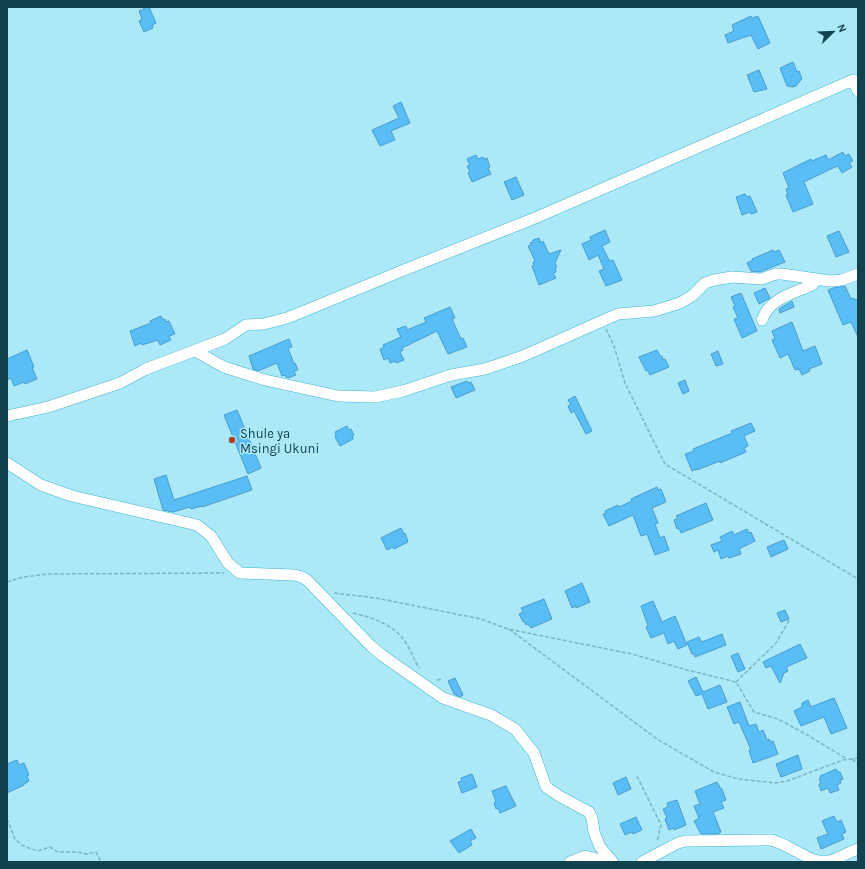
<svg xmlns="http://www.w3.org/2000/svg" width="865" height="869" font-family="Karla,sans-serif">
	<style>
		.building { fill: #59bdf6; stroke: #499dcd }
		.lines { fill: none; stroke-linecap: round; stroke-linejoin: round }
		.minor-casing { stroke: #41b5d0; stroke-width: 12 }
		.path { stroke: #7bb5c3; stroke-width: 1.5; stroke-dasharray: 4 2; stroke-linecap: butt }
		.minor { stroke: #fff; stroke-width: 11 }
		.poi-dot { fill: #ad4426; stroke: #abe8f8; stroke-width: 1.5 }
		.labels { text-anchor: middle; stroke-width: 3; stroke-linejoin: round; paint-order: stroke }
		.poi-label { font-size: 13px; fill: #11424d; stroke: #abe8f8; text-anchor: start }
	</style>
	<rect width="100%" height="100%" fill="#abe8f8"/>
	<path class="building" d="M147,7h2l7,16 -4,2 1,3 -9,4 -5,-11 3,-2 -3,-8z
		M751,16l1,2 6,-2 12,27 -12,6 -7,-14 -23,8 -3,-8 9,-4 -2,-6z
		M793,62l4,10 2,-1 3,8 -2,2 -4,5 -3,1 -6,-1 -7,-18z
		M759,70l8,19 -13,3 -7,-17z
		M401,102l9,21 -19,8 4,9 -15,6 -8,-16 27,-12 -6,-12z
		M843,152l2,4 4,-2 4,7 -4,2 3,4 -10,6 -4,-7 -3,1 -31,15 9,22 -20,8 -7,-17h2l-2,-6 3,-1 -6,-15 28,-14 1,2 14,-6 2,5z
		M476,155l2,4 5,-2 1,2 3,-1 3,9 -2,1 3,6 -19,8 -4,-9 2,-1 -3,-6 3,-1 -3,-6z
		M516,177l8,18 -12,5 -8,-18z
		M745,194l2,3 3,-1 7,16 -6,2 -1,-2 -8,3 -6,-18z
		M605,230l5,12 -8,4 7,14 1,1 3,-1 9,20 -16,6 -7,-15 5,-2 -6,-14 -9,5 -7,-16 9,-4 -1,-3z
		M839,231l10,21 -13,5 -9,-21z
		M539,238l2,5 2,-2 6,13 12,-4 -6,13 2,4 -2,1 1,4 -3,1 3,5 -17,7 -7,-19 2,-1 -1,-3 2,-1 -7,-15 3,-1 -1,-2 3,-1v-2z
		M773,250l1,2 5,-2 6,12 -25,10 -9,-1 -4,-8 6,-3 -1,-1z
		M845,286l6,13 3,-1 1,2 3,-1v38l-7,-15 -8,3 -15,-35 5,-2z
		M765,288l5,10 -11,6 -5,-11z
		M741,293l16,38 -15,7 -8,-19 4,-1 -5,-11 2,-1 -4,-9z
		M792,301l2,6 -14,6 -1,-4z
		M450,307l5,11 -3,1 9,20 2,-1 4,9 -19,7 -11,-23 -35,17 1,2 -3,2 4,8 -8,3 -1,-2 -5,2 -2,-5 -4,2 -4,-11 4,-2 -1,-2 18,-8 -4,-8 9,-3 1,4 19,-8 -2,-4z
		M161,316l2,4 2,-1 1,3 3,-1 6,13 -6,2 2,4 -11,5 -2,-5 -16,5 -1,-2 -6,3 -5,-15 21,-8 -1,-2z
		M792,322l11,29 12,-5 7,18 -13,5 1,2 -8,4 -3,-6 -4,1 -7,-16 -8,4 -8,-18 3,-1 -3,-8z
		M289,339l3,8 -4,1 6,16 1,-1 3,7 -4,1 2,4 -8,3 -2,-1 -1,-2 -3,1 -5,-13 -19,8 -5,-2 -4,-13z
		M27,350l7,17h-2l5,12 -12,5 -1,-2 -10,4 -3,-8 -4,2v-21z
		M657,350l3,6h2l1,4 2,-1 4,8 -19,8 -2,-4h-2l-7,-14z
		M718,351l5,13 -7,2 -5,-12z
		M685,380l4,11 -6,3 -5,-11z
		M467,381l2,2 2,-1 4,8 -19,8 -5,-11z
		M575,396l17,35 -6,3 -12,-23 -3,2 -3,-7 3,-2 -3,-4z
		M237,410l24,58 -13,6 -24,-59z
		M751,423l4,8 -11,5 4,10 -4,2 2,4 -26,11v-2l-23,9v-1l-5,2 -7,-17 9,-3 -1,-2 39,-16 -1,-2z
		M347,426l2,4 2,-1 3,6 -2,1 1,3 -13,7 -5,-9 1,-1 -1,-4z
		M166,475l8,25 73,-24 5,14 -50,17v-1l-11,3 -1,-2 -17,5 -10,-2 -9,-31z
		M657,487l1,3 3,-1 5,13 -14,6 6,15 -3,1 5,14 4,-2 5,14 -14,5 -8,-21 -6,2 -8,-21 -24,11 -6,-12 3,-1 -1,-2 13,-6 1,2 13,-6 -1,-2z
		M706,503l7,17 -32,13 -2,-5 -2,1 -3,-9 4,-2 -2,-2z
		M401,528l3,6 1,-1 3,9 -14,7 -1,-2 -6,3 -6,-12z
		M747,529l2,4 2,-1 4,9 -16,8 2,5 -12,4 -1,-2 -7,3 -3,-9 -4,2 -3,-7 11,-4 -2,-4 12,-6 2,4z
		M784,540l4,9 -17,8 -4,-10z
		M582,583l8,19 -14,6v-2l-4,2 -7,-17z
		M544,599l8,20 -21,9 -3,-4 -2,1 -1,-3h-2l-4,-8 4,-2 -2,-4z
		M653,601l9,21 13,-6 12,29 -9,4 -4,-8 -6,3 -4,-11 -13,5 -5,-11 2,-1 -7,-20z
		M785,610l4,9 -8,3 -4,-9z
		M722,634l4,11 -31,12 -1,-3h-2l-5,-12 12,-5 3,5z
		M800,644l7,14 -21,9 2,4 -4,2 -4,10 -9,-17 -5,2 -3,-6z
		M738,653l7,16 -7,3 -7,-16z
		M696,677l7,15 17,-7 7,17 -19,7 -6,-15 -6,2 -8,-15z
		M455,678l8,17 -3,2 -6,-3 -6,-13z
		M834,698l13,30 -16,6 -7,-17 -23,9 -7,-15 8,-4v-4l6,-3 3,7z
		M740,702l9,24 7,-2 3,8 4,-2 4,10 2,-1 2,3 2,-1 5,13 -25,9 -4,-13h2l-12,-28 -5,2 -7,-17z
		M798,755l4,14 -21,8 -5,-13z
		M17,760l2,5 5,-2 5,12 -2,1 2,5 -5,3v1l-17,8v-29z
		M836,769l2,3h2l3,7 -3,1 1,3 -4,2 2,5 -9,3 -2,-5 -7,3 -2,-7 2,-1 -2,-4 2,-1 -1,-2z
		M472,774l5,13 -15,6 -4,-11 4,-1 -1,-3z
		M626,777l5,12 -13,6 -5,-12z
		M717,782l4,7h1l4,11 -5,2 3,6 -11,4 8,20 -3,2h-17l-7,-13 5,-3 -5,-12 6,-2 -5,-13z
		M506,786l10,20 -16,7 -2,-5 -2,1 -2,-6 2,-1 -4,-11z
		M677,800l9,25 -12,5 -1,-2 -4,2 -4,-11 2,-1 -4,-9 5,-2 -1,-4z
		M834,816l3,6 4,-2 5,12 -4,2 2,5 -23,10 -4,-11 11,-4 -6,-13z
		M636,817l6,13 -9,4 -1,-2 -7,3 -5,-11z
		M471,829l5,9 -6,3 2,4 -13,8 -9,-12z"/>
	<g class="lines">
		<defs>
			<path id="minor" d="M762,320c8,-22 30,-26 50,-35l4,-5
				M195,351l29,16 41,13 73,16 37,1 28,-6 48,-16 34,-6 38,-13 95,-42 36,-3 26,-8 12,-7 13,-13 9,-3 18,-3 29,2 15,-5h6l48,7 12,-1 16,-6
				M7,416l41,-9 72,-24 26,-14 79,-30 21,-14 18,-1 23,-6 20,-8 92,-38 136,-54 196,-85 122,-53 5,11
				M7,463l34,22 31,11 125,29 14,11 17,27 12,10 54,2 8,2 5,3 64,66 12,10 60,42 48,17 24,14 19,24 12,34 15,10 28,15 3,6 2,14 6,15 13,15
				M570,862l15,-6 24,6
				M642,862l36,-19 8,-2 85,-1c17,3 42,26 58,21 10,-2 19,-9 29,-12"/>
		</defs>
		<use href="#minor" class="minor-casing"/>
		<path class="path" d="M606,329l8,17 11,37 40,81 193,115
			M7,582l16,-5 26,-3 175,-1
			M334,593l42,5 105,21 27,10 124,25 55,16 49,12 18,30 24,7 31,17 38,23
			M353,613c20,5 41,11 53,30 5,8 8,17 13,25
			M509,629l148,110 57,33 24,7 38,4 11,-2 56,-21 15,-2
			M437,680l6,-1
			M736,682l40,-39 14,-24
			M852,759l6,5
			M637,776l24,49 -4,17
			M7,819l8,20 8,7 15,5 12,-4 8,5h19l9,2 10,-2 5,10"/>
		<use href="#minor" class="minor"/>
	</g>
	<circle class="poi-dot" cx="232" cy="440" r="4"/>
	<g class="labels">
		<g class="poi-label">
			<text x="240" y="438">Shule ya<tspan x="240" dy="15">Msingi Ukuni</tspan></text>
		</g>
	</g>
	<rect width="865" height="869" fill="none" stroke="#11424d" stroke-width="16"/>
	<g transform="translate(833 32) rotate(67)" stroke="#abe8f8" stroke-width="3" paint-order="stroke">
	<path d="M0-3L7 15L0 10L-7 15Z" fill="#11424d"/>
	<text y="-6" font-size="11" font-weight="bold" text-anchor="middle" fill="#11424d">N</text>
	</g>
</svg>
